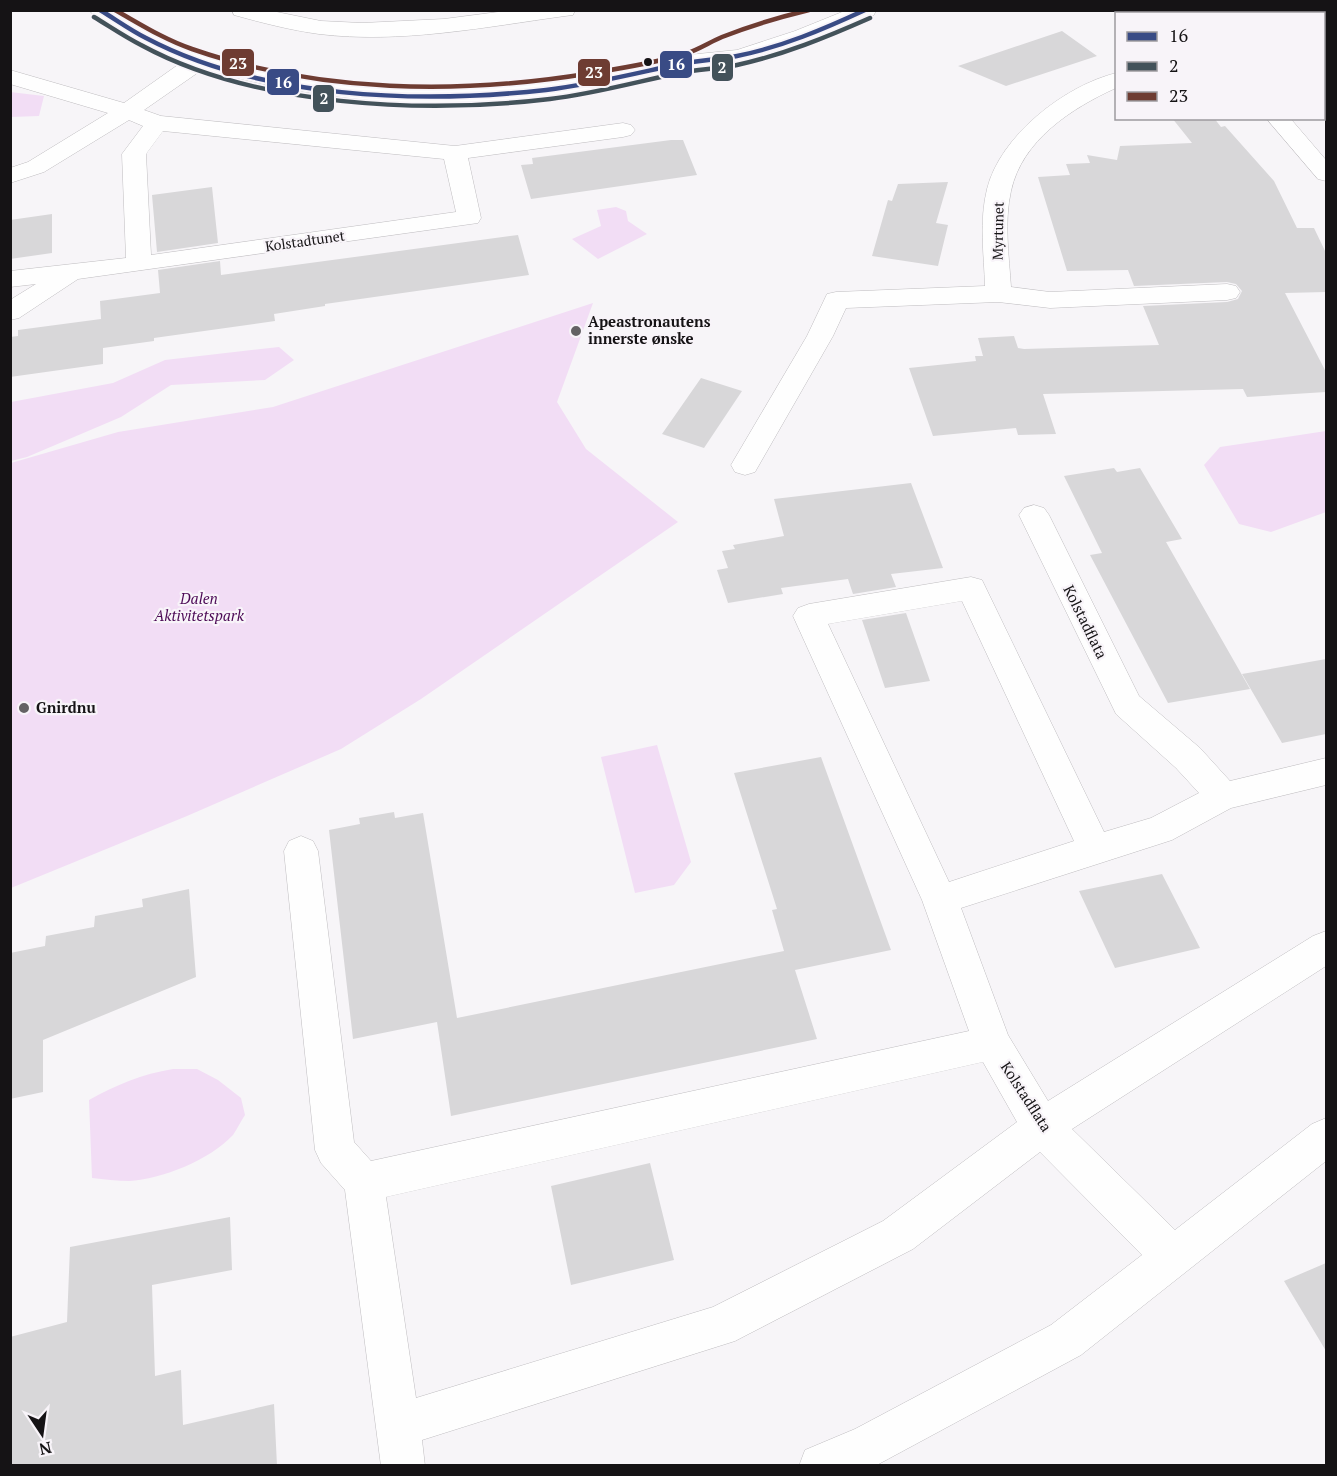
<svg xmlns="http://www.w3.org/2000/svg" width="1337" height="1476" font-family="'PT Serif',serif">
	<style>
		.green { fill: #f2ddf5 }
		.building { fill: #d8d7d9 }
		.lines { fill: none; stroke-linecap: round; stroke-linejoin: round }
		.minor-casing { stroke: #bfbdc0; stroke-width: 1 }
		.minor { fill: #fefefe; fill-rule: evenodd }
		.bus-1-casing { stroke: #f8f4f9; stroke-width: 8 }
		.bus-2-casing { stroke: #f8f4f9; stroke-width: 8 }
		.bus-3-casing { stroke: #f8f4f9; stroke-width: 8 }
		.bus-1 { stroke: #394b85; stroke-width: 4.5 }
		.bus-2 { stroke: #43525a; stroke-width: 4.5 }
		.bus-3 { stroke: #6e3c32; stroke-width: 4.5 }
		.bus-dot { fill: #151315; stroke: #f8f4f9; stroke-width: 2 }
		.poi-dot { fill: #646264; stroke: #f8f4f9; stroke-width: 2 }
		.labels { text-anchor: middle; stroke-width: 4.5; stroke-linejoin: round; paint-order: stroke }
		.far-street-label { font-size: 14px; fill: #151315; stroke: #f8f4f9 }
		.poi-label { font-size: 15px; font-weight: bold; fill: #151315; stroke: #f8f4f9; text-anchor: start }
		.park-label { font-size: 15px; font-style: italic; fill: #4c0a56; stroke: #f8f4f9 }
		.street-label { font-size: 15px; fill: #151315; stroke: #f8f4f9 }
		.line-badge { stroke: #f8f4f9; stroke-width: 2 }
		.badge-label { font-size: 16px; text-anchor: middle; font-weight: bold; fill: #fff }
	</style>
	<rect width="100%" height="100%" fill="#f7f5f8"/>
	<path class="green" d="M10,92l34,4 -5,20 -28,1z
		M616,207l10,4 2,10 19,13 -49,25 -26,-20 29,-13 -4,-16z
		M593,303l-36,99 29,47 92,73 -257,177 -80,50 -154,67 -176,72v-425l107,-31 155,-25z
		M279,347l15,13 -29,20 -94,5 -50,32 -94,40 -16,4v-59l102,-19 52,-23z
		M1326,431v81l-55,20 -32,-8 -35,-59 16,-18z
		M657,745l34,117 -17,23 -39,8 -34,-136z
		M173,1069h24l21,11 23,18 4,17c-4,6 -8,14 -12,20 -23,25 -71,44 -104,46 -12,0 -25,-2 -37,-3l-3,-78c27,-15 53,-26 84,-31z"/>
	<path class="building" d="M1062,31l35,25 -91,30 -48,-20z
		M1172,118h42l7,9 4,-1 49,55 23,47h17l12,25v39l-41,1 41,79v20l-79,5 -4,-8 -200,5 13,40 -38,1 -2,-7 -83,8 -24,-68 67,-7 -1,-5h8l-5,-18 36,-2 4,12 6,1 135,-4 -16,-39 84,-4 11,-3 4,-8 -6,-7 -9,-2 -93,4 -6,-16 -61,1 -29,-94 32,-2 -4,-11 24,-1 -3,-8 30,5 3,-14 72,-3z
		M671,140h12l14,35 -166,24 -10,-34 12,-1 -1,-6z
		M948,182l-12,41 12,2 -10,41 -66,-10 16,-56 4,1 6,-17z
		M212,187l6,56 -61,9 -5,-57z
		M52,214v39l-42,6v-39z
		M518,235l11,40 -204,29v2l-51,8 1,7 -121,17v3l-51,7v16l-93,13v-40l8,-1v-6l83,-11 -1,-18 60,-8 -2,-23 62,-9 1,14z
		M701,378l41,13 -38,57 -42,-14z
		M1114,468l3,4 23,-4 42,71 -16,3 84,147 -82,14 -78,-148 12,-2 -38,-77z
		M911,483l32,85 -52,6 5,13 -43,7 -5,-15 -67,9 2,6 -55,9 -11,-33 11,-2 -6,-17 13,-2 -2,-4 51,-9 -10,-37z
		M906,613l24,68 -45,7 -23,-68z
		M1326,659v75l-44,9 -40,-69z
		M821,757l70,193 -96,20 22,69 -366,77 -14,-94 -84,17 -24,-209 31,-6 -1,-6 35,-6 1,6 28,-5 34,205 327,-67 -12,-41 5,-1 -43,-136z
		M1162,874l38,74 -85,20 -36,-77z
		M189,889l7,88 -153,63v52l-33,7v-146l35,-7 1,-10 48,-9 1,-11 48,-9 -1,-8z
		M650,1163l24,97 -103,25 -20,-99z
		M230,1217l2,53 -80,15 3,91 26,-6 2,55 91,-21 3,62h-267v-129l57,-15 3,-75z
		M1326,1263v88l-42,-70z"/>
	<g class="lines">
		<defs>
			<path id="minor" d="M89,10h24l83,43 87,22 88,12 89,2 104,-8 124,-26 49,-5 58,-19 52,-21h29l-2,5c-44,19 -90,39 -137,48 -17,3 -34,2 -50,6 -46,9 -91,21 -138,27 -116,16 -234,5 -346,-27l-59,41 17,6 294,30 168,-23 8,2 4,5 -4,5 -8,2 -155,21 13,60 -3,5 -400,56 -59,39 -9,2v-20l26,-16 -26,3v-16l116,-13 -4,-104 21,-28 -14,-6 -85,52 -34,11v-15l18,-6 80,-49 -98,-29v-14l114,33 58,-41 -80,-39zM163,131l281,28 12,53 -305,43 -5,-101z
				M232,10h35l54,11 41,2 82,-4 69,-9h62l-2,5 -8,1c-80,11 -165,28 -246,18 -29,-4 -56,-11 -85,-19z
				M1116,73v15c-44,20 -94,52 -105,103 -7,31 -2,65 0,96l39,5 177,-8 9,2 4,6 -4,6 -9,2 -177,8 -52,-6 -152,6 -13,28 -78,136 -10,3 -10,-3 -4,-7 76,-129 20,-42 9,-2 149,-6c-1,-31 -6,-65 2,-97 13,-53 77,-103 129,-116z
				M1266,118h24l36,42v21l-8,-2z
				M1034,505l10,3 5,7 90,181 61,52 30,33 96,-23v27l-95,23 -59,32 -211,68 47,127 40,66 265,-165 13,-5v35l-254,163 103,101 137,-106 14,-6v43l-245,194 -206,111h-76l6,-16 50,-21 196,-104 91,-70 -102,-103 -127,97 -178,92 -313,99 3,26h-44l-36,-276 -24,-27 -6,-13 -31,-299 5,-10 12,-5 12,5 5,10 36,291 17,19 598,-130 -47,-131 -129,-284 5,-8 11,-4 162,-27 11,3 122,252 47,-14 48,-25 -23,-25 -60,-54 -97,-199 5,-7zM962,601l112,240 -125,41 -121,-258zM983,1062l34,60 -134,99 -170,86 -297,91 -30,-201z"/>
		</defs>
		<use href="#minor" class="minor-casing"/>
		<use href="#minor" class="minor"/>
		<defs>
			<path id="bus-1" d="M100,10c15,9 30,20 46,28 116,61 272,66 400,52 42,-5 83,-15 124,-24 22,-5 45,-6 67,-10 45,-9 87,-27 128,-46"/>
			<path id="bus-2" d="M94,17c15,9 31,20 47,28 114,62 282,69 409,54 43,-5 86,-17 129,-26 19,-4 39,-4 58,-8 46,-10 90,-28 133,-47"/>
			<path id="bus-3" d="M115,10c25,14 50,30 77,39 127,44 267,46 400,24 31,-5 63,-10 93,-19 13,-4 25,-12 37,-17 28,-11 58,-20 87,-27"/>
		</defs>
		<use href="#bus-1" class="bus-1-casing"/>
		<use href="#bus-2" class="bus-2-casing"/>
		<use href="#bus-3" class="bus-3-casing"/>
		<use href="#bus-1" class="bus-1"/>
		<use href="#bus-2" class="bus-2"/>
		<use href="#bus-3" class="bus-3"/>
	</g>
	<circle class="bus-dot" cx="648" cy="62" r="5"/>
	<g class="poi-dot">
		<circle cx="576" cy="331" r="6"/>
		<circle cx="24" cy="708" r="6"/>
	</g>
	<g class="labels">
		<g class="far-street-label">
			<text transform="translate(998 231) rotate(-89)" y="5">Myrtunet</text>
			<text transform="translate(305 241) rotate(-8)" y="5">Kolstadtunet</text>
		</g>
		<g class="poi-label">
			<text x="588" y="327">Apeastronautens<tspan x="588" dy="17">innerste ønske</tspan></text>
			<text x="36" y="713">Gnirdnu</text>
		</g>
		<g class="park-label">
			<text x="199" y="604">Dalen<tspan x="199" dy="17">Aktivitetspark</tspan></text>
		</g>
		<g class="street-label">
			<text transform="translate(1085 622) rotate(64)" y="5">Kolstadflata</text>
			<text transform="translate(1026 1097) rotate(57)" y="5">Kolstadflata</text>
		</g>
	</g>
	<g class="line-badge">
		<rect x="221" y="48" width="34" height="29" rx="6" fill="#6e3c32"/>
		<rect x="659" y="50" width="34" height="29" rx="6" fill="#394b85"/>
		<rect x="711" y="53" width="23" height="29" rx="6" fill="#43525a"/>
		<rect x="577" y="58" width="34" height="29" rx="6" fill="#6e3c32"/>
		<rect x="266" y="68" width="34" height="28" rx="6" fill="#394b85"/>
		<rect x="312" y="84" width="23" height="29" rx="6" fill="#43525a"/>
	</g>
	<g class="badge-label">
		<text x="238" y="69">23</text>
		<text x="676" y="70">16</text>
		<text x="722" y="73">2</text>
		<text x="594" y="78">23</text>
		<text x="283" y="88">16</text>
		<text x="324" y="104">2</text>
	</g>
	<rect width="1337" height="1476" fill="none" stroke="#151315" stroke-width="24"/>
	<rect x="1115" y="12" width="210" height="108" fill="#f8f4f9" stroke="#9d9a9e" stroke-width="1.5"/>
	<rect x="1127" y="32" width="30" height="9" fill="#394b85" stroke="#9d9a9e" stroke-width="1.5"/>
	<text x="1169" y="42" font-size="18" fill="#151315">16</text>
	<rect x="1127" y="62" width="30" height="9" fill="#43525a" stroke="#9d9a9e" stroke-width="1.5"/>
	<text x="1169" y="72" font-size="18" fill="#151315">2</text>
	<rect x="1127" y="92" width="30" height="9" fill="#6e3c32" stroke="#9d9a9e" stroke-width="1.5"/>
	<text x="1169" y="102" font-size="18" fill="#151315">23</text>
	<g transform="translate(42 1434) rotate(167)" stroke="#f8f4f9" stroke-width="4.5" paint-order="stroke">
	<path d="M0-4.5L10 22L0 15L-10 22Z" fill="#151315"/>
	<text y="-9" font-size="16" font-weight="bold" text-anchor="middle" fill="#151315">N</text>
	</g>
</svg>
